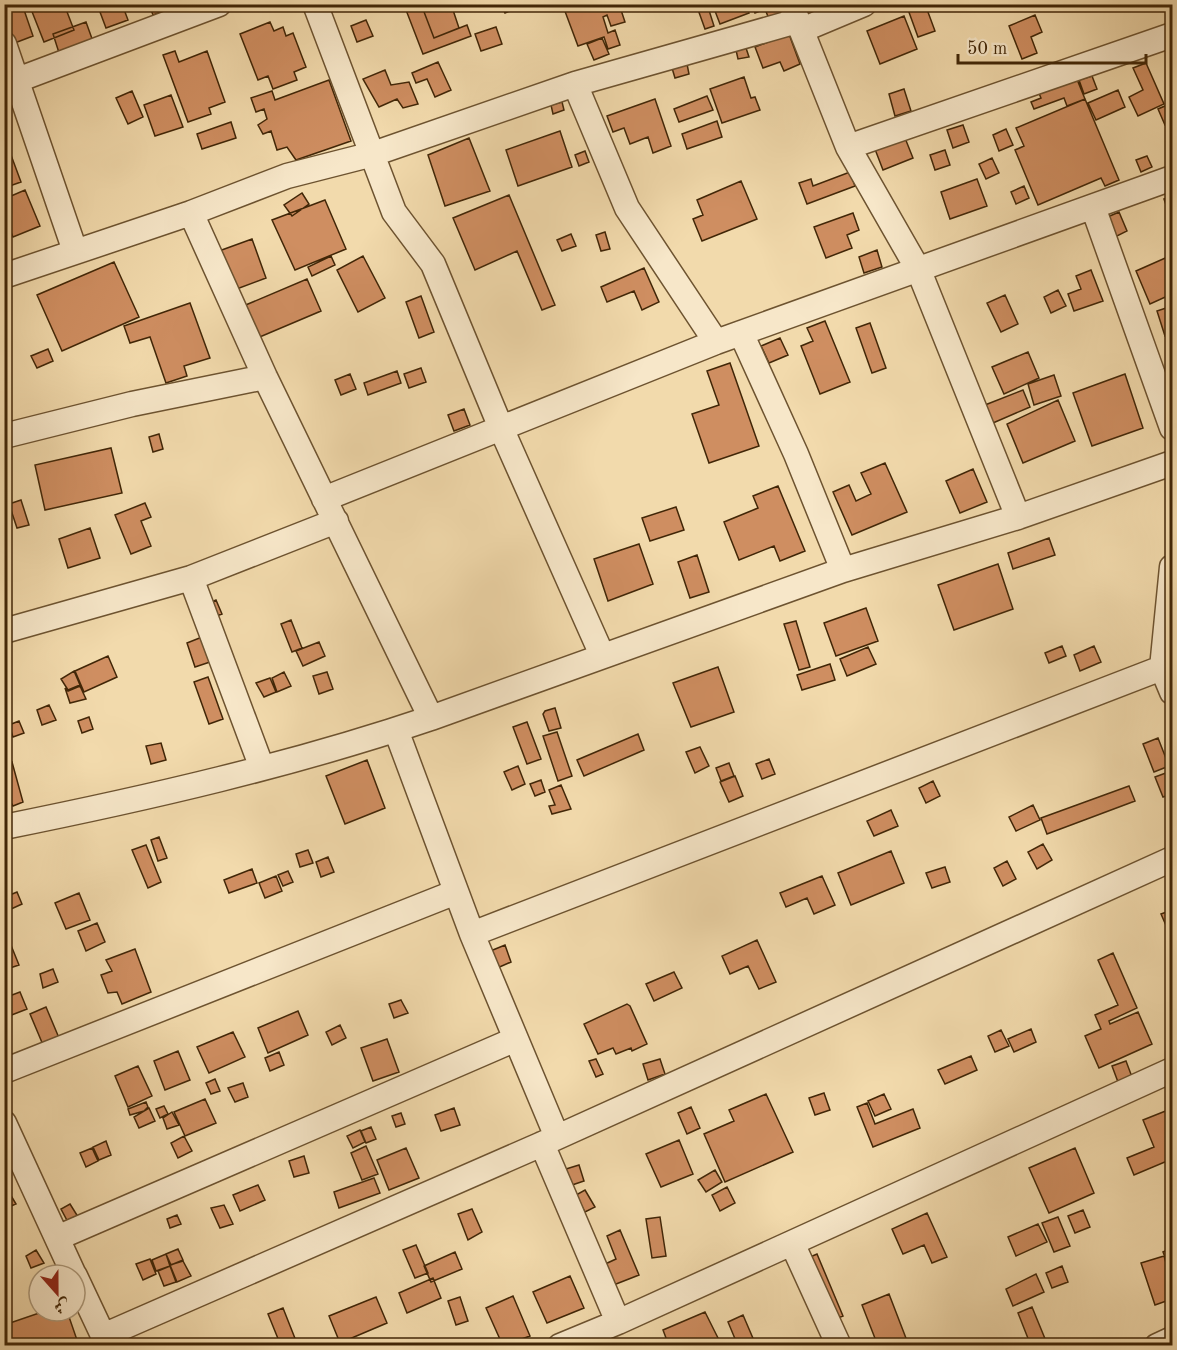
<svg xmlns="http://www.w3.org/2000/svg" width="1177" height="1350" font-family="'Old Standard TT',Amiri,serif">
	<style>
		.building { fill: #cf8e61; stroke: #412607; stroke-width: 1.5 }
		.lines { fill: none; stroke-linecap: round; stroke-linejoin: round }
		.street-casing { stroke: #6d5330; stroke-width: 27 }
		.street { stroke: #f7e7c9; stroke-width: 24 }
	</style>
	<rect width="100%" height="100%" fill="#f2daac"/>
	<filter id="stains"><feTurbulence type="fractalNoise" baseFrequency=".00333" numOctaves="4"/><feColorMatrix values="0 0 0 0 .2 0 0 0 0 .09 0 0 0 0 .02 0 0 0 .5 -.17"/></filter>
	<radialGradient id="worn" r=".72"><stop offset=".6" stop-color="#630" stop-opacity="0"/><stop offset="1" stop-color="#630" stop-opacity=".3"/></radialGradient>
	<path class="building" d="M12,4h10l11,32 -21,8 -8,-19v-18z
		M29,4h35l10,26 -30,12z
		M97,4h25l6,16 -22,8z
		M149,4h33l-29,11z
		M421,4h30l8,24 -25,10z
		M421,4l13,34 33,-13 4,11 -48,18 -17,-44z
		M501,4h27l-23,9z
		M568,4h14l2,6 16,-6h19l6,18 -14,4 -4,-11 -4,2 5,16 7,-3 5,15 -12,4 -4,-12 -26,9 -15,-40z
		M664,4h17v2l-15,5z
		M696,4h11l7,22 -9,3z
		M732,4h14l3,9 -29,11 -5,-13z
		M752,4h27l4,10 -14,5 -4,-10 -10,4z
		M906,4h19l10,27 -17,6z
		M1035,15l7,17 -11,5 6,16 -15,6 -13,-33z
		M904,16l13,33 -37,15 -13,-33z
		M366,20l7,16 -16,6 -6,-16z
		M86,22l9,25 -34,12 -8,-25z
		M270,22l4,9 9,-4 3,9 7,-3 13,34 -12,5 3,8 -24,9 -5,-13 -10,4 -18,-46z
		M496,27l6,17 -21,7 -6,-17z
		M789,34l11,30 -16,7 -4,-9 -17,6 -8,-21z
		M602,38l7,16 -15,6 -7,-16z
		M746,48l3,9 -11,2 -2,-9z
		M175,51l4,11 28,-11 18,51 -16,6 2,6 -23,8 -25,-67z
		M438,62l13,28 -16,7 -8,-18 -11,4 -4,-10z
		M1146,63l18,41 -26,12 -9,-19 14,-7 -10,-22z
		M687,64l2,10 -14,4 -3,-10z
		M385,70l6,15 18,-3 9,22 -15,4 -6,-9 -18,8 -16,-28z
		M1074,72l11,27 -18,7 -3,-8 -30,11 -3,-7 10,-4 -5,-12z
		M1092,76l5,13 -13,5 -5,-14z
		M744,77l7,21 4,-1 5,13 -38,13 -12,-34z
		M329,80l22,61 -55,19 -9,-13 -10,3 -6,-19 -8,3 -5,-9 9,-6 -3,-10 -8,3 -5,-14 21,-7 3,9z
		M904,89l7,22 -16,5 -6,-22z
		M1118,90l7,17 -29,13 -8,-17z
		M132,91l11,26 -15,7 -12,-26z
		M171,95l12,32 -28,9 -11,-31z
		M707,96l6,14 -34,12 -5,-13z
		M655,99l16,47 -18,7 -5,-16 -18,7 -6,-16 -11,4 -6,-16z
		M1085,99l34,81 -14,6 -4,-8 -63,27 -23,-55 9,-4 -8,-18z
		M562,102l2,8 -11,4 -2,-9z
		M1172,103v19l-7,3 -7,-16z
		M717,121l5,16 -35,12 -5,-15z
		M231,122l5,16 -34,11 -5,-15z
		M963,125l6,17 -16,6 -6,-18z
		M1006,129l7,16 -14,6 -6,-16z
		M560,131l12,36 -54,19 -12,-36z
		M903,133l10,25 -30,12 -10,-26z
		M469,138l21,53 -45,15 -17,-51z
		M8,147l13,35 -17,6v-40z
		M945,150l5,15 -15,5 -5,-15z
		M585,151l4,11 -10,4 -4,-11z
		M1147,156l5,11 -11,5 -5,-12z
		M992,158l7,15 -13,6 -7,-15z
		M850,172l5,14 -48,18 -8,-21 12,-4 2,7z
		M977,179l10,27 -37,13 -9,-27z
		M741,181l16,38 -55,22 -9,-22 10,-4 -6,-15z
		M1024,186l5,12 -13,6 -5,-12z
		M25,190l15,36 -27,11 -9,-22v-16z
		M302,193l7,11 -17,12 -8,-11z
		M509,195l46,110 -13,5 -25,-59 -42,19 -22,-52z
		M1172,196v27l-8,-24z
		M325,200l21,49 -51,21 -23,-50z
		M1119,212l8,19 -16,8 -8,-20z
		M853,213l6,17 -12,5 5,13 -26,10 -12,-31z
		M605,232l5,17 -9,2 -5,-16z
		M571,234l5,12 -14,5 -5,-11z
		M252,239l14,39 -32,12 -15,-39z
		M877,250l5,17 -18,6 -5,-16z
		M1172,255v39l-22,10 -14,-33z
		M331,256l4,9 -23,11 -4,-9z
		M363,256l22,42 -27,14 -21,-42z
		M114,262l25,55 -77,34 -25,-56z
		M644,268l15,34 -17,8 -8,-19 -27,11 -6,-15z
		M1091,270l12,31 -29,10 -6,-17 13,-5 -5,-13z
		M307,279l14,32 -66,28 -14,-32z
		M1058,290l8,16 -15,7 -7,-16z
		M1005,295l13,29 -17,8 -14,-29z
		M421,296l13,36 -15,6 -13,-36z
		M190,303l20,55 -26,8 3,10 -21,7 -16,-46 -20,6 -6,-17z
		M1172,306v28l-7,2 -8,-25z
		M825,321l25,61 -30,12 -19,-48 12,-5 -6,-13z
		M870,323l16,45 -14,5 -16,-45z
		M780,338l8,17 -19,8 -8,-17z
		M48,349l5,12 -16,7 -6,-12z
		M1028,352l11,26 -35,16 -12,-27z
		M730,363l29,83 -50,17 -17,-49 27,-9 -12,-34z
		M421,368l5,14 -17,6 -5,-14z
		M397,371l4,12 -33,12 -4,-12z
		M350,374l6,15 -15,6 -6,-15z
		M1125,374l18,54 -51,18 -19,-53z
		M1054,375l7,21 -27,9 -6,-21z
		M1023,390l7,17 -37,16 -8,-18z
		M1058,400l17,41 -52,22 -16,-39z
		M464,409l6,16 -16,6 -6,-16z
		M159,434l4,15 -10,3 -4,-15z
		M111,448l11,45 -77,17 -10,-45z
		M885,463l22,49 -55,23 -19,-43 16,-7 7,16 15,-7 -10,-21z
		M973,469l14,33 -27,11 -14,-32z
		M778,486l27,65 -25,10 -6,-15 -35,14 -15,-38 34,-14 -5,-12z
		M21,500l8,25 -12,3 -8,-24z
		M145,503l6,14 -10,4 10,25 -20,8 -16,-39z
		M676,507l8,23 -34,11 -8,-23z
		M90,528l10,30 -32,10 -9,-29z
		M1049,538l6,17 -42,14 -5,-16z
		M639,544l14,40 -45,17 -14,-42z
		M697,555l12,37 -19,6 -12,-36z
		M998,564l15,45 -59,21 -16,-45z
		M216,600l6,14 -14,5 -6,-13z
		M866,608l12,33 -42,15 -12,-33z
		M291,620l11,28 -10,4 -11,-28z
		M796,621l14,46 -11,3 -15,-46z
		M202,637l8,25 -15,5 -8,-24z
		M319,642l6,14 -22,10 -7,-15z
		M1062,646l4,10 -17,7 -4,-10z
		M1094,646l7,16 -21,9 -6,-16z
		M868,647l8,17 -29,12 -7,-17z
		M108,656l9,21 -33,15 -9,-21z
		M830,664l5,16 -33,10 -5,-15z
		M718,667l16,45 -43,15 -18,-44z
		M74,671l6,14 -12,5 -7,-11z
		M284,672l7,14 -14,6 -5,-14z
		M327,672l6,17 -14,5 -6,-18z
		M208,677l15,42 -14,5 -15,-42z
		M270,678l6,14 -12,5 -8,-14z
		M80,686l6,13 -16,4 -5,-15 3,3z
		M49,705l7,15 -14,5 -5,-15z
		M555,708l6,20 -12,3 -6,-17 2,-3z
		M89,717l4,12 -11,4 -4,-12z
		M19,721l5,12 -11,4 -4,-12z
		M527,722l14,37 -14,5 -14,-37z
		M557,732l15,44 -14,5 -15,-45z
		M638,734l6,16 -60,26 -7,-16z
		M1158,738l11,28 -15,6 -11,-28z
		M161,743l5,17 -15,4 -5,-18z
		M700,747l9,19 -14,7 -9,-21z
		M769,759l6,15 -13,5 -6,-15z
		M367,760l18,48 -40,16 -19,-48z
		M12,762l11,40 -10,4 -9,-15v-27z
		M729,763l5,13 -13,5 -5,-13z
		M518,766l7,18 -13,6 -8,-18z
		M1171,771l1,23 -9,3 -8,-20z
		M735,776l8,20 -14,6 -9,-20z
		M541,780l4,12 -10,4 -5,-12z
		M933,781l7,15 -14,7 -7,-15z
		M561,785l10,24 -19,5 -3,-8 6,-1 -6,-15z
		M1129,786l6,15 -88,33 -6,-16z
		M1033,805l7,15 -24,11 -7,-14z
		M891,810l7,16 -24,10 -7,-15z
		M159,837l8,21 -9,3 -7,-21z
		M1043,844l9,16 -15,9 -9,-17z
		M146,845l15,37 -13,6 -16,-38z
		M308,850l5,13 -13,4 -4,-13z
		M891,851l13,32 -53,22 -13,-32z
		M328,857l6,15 -13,5 -5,-15z
		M1007,861l9,18 -13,7 -9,-18z
		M945,867l5,15 -18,6 -6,-15z
		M252,869l5,14 -28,10 -5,-13z
		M288,871l5,11 -10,4 -5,-11z
		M276,876l6,15 -17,7 -6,-15z
		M822,876l13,29 -21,9 -7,-16 -21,9 -6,-14z
		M17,892l5,12 -13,6 -4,-13z
		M79,893l11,27 -24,9 -11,-26z
		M1172,910v18l-4,2 -7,-16z
		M97,923l8,19 -19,9 -8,-20z
		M4,928l15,37 -15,5z
		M757,940l19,42 -17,7 -11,-23 -18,8 -8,-18z
		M505,945l6,17 -16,7 -7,-17z
		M135,949l16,43 -29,12 -5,-12 -9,1 -7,-18 11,-4 -6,-11z
		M1113,953l24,55 -28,13 1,3 28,-12 14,32 -53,24 -14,-32 16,-7 -6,-14 23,-10 -20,-45z
		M53,969l5,13 -15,6 -3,-14z
		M674,972l8,16 -28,13 -8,-17z
		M20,992l7,17 -23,9v-20z
		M401,1000l7,13 -14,5 -5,-14z
		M627,1004l3,2 17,38 -15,7 -1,-3 -15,6 -3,-6 -15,6 -14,-30z
		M46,1007l16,38 -16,7 -16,-38z
		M298,1011l10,24 -40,18 -10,-25z
		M340,1025l6,13 -14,7 -6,-13z
		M1031,1029l5,13 -22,10 -6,-13z
		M1001,1030l8,16 -14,6 -7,-16z
		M233,1032l12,25 -36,16 -12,-26z
		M387,1039l12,33 -26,9 -12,-33z
		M178,1051l12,29 -25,10 -11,-29z
		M279,1052l5,13 -14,6 -5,-13z
		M971,1056l6,14 -32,14 -7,-14z
		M596,1059l7,15 -7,3 -7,-16z
		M660,1059l5,15 -17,6 -5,-16z
		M1126,1061l6,16 -14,5 -6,-16z
		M138,1066l14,30 -24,11 -13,-31z
		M215,1079l5,12 -9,3 -5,-11z
		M243,1083l5,14 -13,5 -7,-14z
		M824,1093l6,17 -15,5 -6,-17z
		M766,1094l27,58 -68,30 -21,-48 30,-13 -5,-11z
		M884,1094l7,15 -16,7 -7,-15z
		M205,1099l11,24 -31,13 -11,-24z
		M146,1102l2,5 -4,4 -14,4 -2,-6z
		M867,1103l8,21 38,-15 7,19 -47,19 -16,-40z
		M164,1106l4,8 -8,4 -4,-9z
		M691,1107l9,21 -13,6 -9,-21z
		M149,1108l6,13 -16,7 -5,-11z
		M454,1108l6,17 -19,6 -6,-16z
		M1168,1110l4,12v37l-38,16 -7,-17 27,-11 -11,-27z
		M172,1112l7,13 -12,4 -4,-11z
		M401,1113l4,11 -9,3 -4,-11z
		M371,1127l5,12 -10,4 -5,-12z
		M360,1130l5,12 -12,6 -6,-12z
		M184,1136l8,15 -14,7 -7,-15z
		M679,1140l14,34 -32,13 -15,-33z
		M106,1141l5,14 -12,5 -6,-13z
		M366,1146l12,28 -16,6 -11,-27z
		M92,1148l6,13 -12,6 -6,-14z
		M406,1148l13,30 -30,12 -12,-30z
		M1075,1148l19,45 -45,20 -20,-45z
		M304,1156l5,17 -15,4 -5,-16z
		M579,1165l5,16 -12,4 -6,-16z
		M715,1170l7,12 -16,10 -8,-12z
		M374,1178l6,15 -41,15 -5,-16z
		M258,1185l7,15 -25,11 -7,-16z
		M727,1187l8,16 -15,8 -8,-16z
		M585,1190l10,17 -10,5 -9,-17z
		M10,1194l6,10 -12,5v-13z
		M70,1204l10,16 -10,6 -9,-17z
		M224,1205l9,19 -13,4 -9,-20z
		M472,1209l10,23 -14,8 -10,-26z
		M1083,1210l7,17 -15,6 -7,-17z
		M927,1213l20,44 -15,6 -8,-18 -21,9 -11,-25z
		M177,1215l4,9 -11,4 -3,-9z
		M660,1217l6,39 -14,2 -6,-39z
		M1058,1217l12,29 -16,6 -12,-29z
		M1038,1224l9,18 -31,14 -8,-19z
		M620,1230l19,45 -28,11 -8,-21 13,-6 -9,-23z
		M416,1245l12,28 -13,5 -12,-28z
		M1172,1248v27l-9,-23z
		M178,1249l5,11 -12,5 -5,-11z
		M36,1250l8,13 -13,5 -5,-12z
		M455,1252l7,17 -31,13 -7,-16z
		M166,1254l4,12 -14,5 -4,-11z
		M817,1254l26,62 -16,6 -26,-61z
		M1164,1256l8,27v16l-17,6 -14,-42z
		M150,1259l6,15 -13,6 -7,-16z
		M183,1261l8,15 -14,6 -7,-17z
		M170,1266l6,16 -12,4 -6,-15z
		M1062,1266l6,16 -16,6 -6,-15z
		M1036,1274l8,18 -31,14 -7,-17z
		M570,1276l14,32 -37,15 -14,-31z
		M433,1278l8,20 -34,15 -8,-20z
		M889,1294l20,52h-31l-16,-41z
		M513,1296l17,40 -27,10 -17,-38z
		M376,1297l11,26 -47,20 -11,-27z
		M460,1297l8,24 -12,4 -8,-24z
		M1032,1307l16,39h-17l-13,-33z
		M283,1308l15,38h-17l-13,-32z
		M45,1311h22l10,29 -16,6h-47l-7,-22z
		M705,1312l17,34h-53l-6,-16z
		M743,1315l12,28 -5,3h-12l-10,-24z"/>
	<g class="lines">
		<defs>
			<path id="street" d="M315,4l79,208 39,52 68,164 101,227
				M791,4l57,143 71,124 99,246
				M802,30l62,-26
				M4,44l71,207
				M575,84l52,124 89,134
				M4,85l215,-81
				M848,147l324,-112
				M1093,207l79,221
				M191,213l74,164 166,341 412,-148 175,-53 154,-54
				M4,276l187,-63 96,-37 86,-22 202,-70 222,-63
				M741,333l55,121 47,116
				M4,436l128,-32 133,-27
				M324,499l392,-157 456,-164
				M1172,567l-10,101 10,24
				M191,578l71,190
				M4,631l187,-53 145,-57
				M396,730l76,204 85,203
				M4,827c144,-29 288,-62 427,-109
				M472,934l700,-270
				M4,1071l452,-179
				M4,1123l70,152
				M542,1144l76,178
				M57,1238l459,-199
				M792,1243l47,103
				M75,1276l33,70
				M103,1336l439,-192 630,-285
				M560,1346l58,-24 554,-252
				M1157,1346l15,-7"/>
		</defs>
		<use href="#street" class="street-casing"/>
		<use href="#street" class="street"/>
	</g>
	<rect width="1177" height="1350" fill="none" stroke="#f2daac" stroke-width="24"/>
	<rect x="6" y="6" width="1165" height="1338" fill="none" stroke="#412607" stroke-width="3"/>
	<rect x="12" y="12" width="1153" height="1326" fill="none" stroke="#412607" stroke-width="1.5"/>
	<g transform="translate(57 1293) rotate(159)"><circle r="28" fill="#f7e7c9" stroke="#ae9a7b" stroke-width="1.5"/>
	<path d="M0-4.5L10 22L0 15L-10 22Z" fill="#8f2418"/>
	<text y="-9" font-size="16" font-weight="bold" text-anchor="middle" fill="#412607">ش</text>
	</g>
	<path d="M958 54v9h188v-9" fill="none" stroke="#412607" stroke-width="3"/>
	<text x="967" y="54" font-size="18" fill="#412607" stroke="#f7e7c9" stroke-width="4.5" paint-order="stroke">50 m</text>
	<rect width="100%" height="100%" filter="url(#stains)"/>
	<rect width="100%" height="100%" fill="url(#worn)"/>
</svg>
